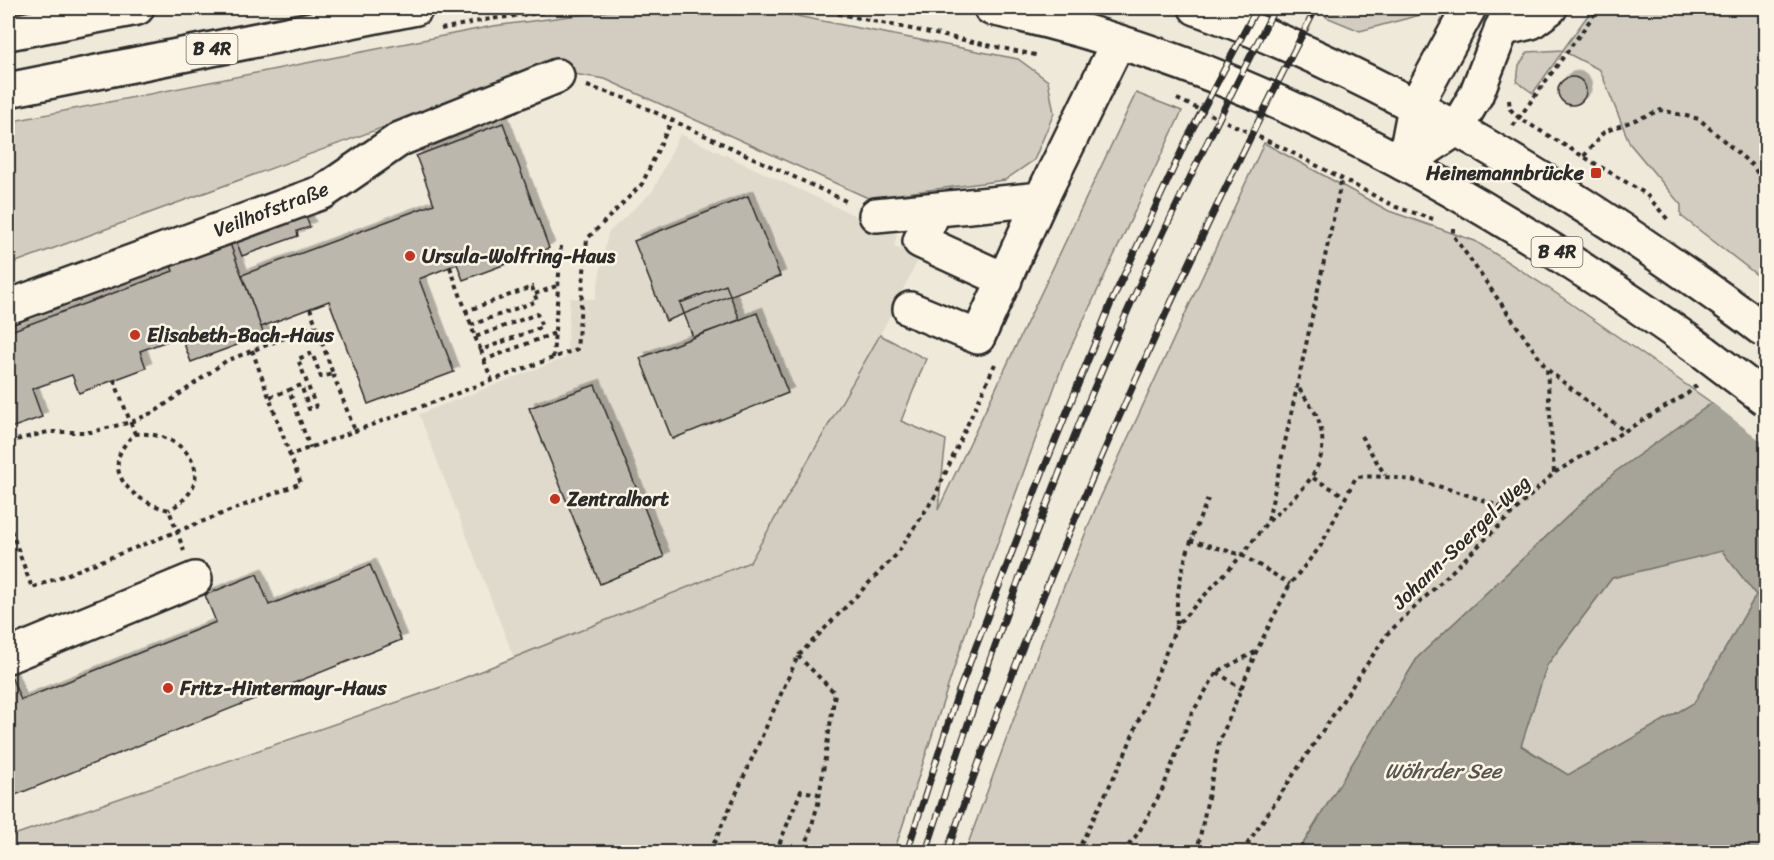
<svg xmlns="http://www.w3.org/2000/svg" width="1774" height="860" font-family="Sriracha,sans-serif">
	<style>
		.built { fill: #e0dacc }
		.green { fill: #d2cdc0; stroke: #7e7c76; stroke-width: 1.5 }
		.water { fill: #a6a399; stroke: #75736d; stroke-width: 1.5; fill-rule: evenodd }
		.pier { fill: #efe9da }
		.building { fill: #bcb7ac; stroke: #2b2b2b; stroke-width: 1.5; filter: url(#shadow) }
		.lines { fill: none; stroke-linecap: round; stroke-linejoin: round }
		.minor-casing { stroke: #2b2b2b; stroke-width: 38 }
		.major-casing { stroke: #2b2b2b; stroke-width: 38 }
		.path { stroke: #2b2b2b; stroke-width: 4; stroke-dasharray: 4.5 4.5; stroke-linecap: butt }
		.minor { stroke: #fcf5e5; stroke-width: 33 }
		.major { stroke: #fcf5e5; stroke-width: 33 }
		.rail-casing { stroke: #2b2b2b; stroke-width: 7 }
		.rail { stroke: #fcf5e5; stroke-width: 4.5; stroke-dasharray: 14; stroke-linecap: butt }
		.major-bridge-casing { stroke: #2b2b2b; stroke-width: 38; stroke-linecap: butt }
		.major-bridge { stroke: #fcf5e5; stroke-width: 33 }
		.poi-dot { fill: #c8321e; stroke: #fcf5e5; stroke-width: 2 }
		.labels { text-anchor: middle; stroke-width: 5; stroke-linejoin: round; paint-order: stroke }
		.shield { fill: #fcf5e5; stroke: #6a6863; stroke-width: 1.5 }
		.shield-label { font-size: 18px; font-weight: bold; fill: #2b2b2b }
		.poi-label { font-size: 20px; font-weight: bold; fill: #2b2b2b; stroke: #fcf5e5; text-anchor: start }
		.street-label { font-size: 20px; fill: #2b2b2b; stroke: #fcf5e5 }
		.water-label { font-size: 21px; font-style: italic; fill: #565552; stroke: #fcf5e5 }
	</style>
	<defs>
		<filter id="shadow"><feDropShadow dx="5.5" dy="-5.5" stdDeviation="0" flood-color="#0004"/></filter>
	</defs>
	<rect width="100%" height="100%" fill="#efe9da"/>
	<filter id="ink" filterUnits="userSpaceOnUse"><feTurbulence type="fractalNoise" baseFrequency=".0167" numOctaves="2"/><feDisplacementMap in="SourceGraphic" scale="12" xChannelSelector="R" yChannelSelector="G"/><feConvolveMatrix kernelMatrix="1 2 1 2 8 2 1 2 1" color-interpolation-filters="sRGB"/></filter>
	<g filter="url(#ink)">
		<path class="built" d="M680,134l217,101 -3,12 26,9 -40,79 -129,227 -237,96 -95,-244 146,-56 2,-6 3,-54 25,1 13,-66 45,-42z"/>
		<path class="green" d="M1332,8h102l-3,4 -71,19 -34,-14z
			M1593,8h173v274l-85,-66v-11l-51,-61 -30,-74 -37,-19 -30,42 -16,-11 2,-17 9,-13 35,-2z
			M618,10l158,2 242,47 30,22 6,32 -20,47 -29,20 -137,18 -263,-119 -63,-10 -534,196v-143l485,-96z
			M1136,93l46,18 -119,253 -92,252 -77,236h-886v-15l436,-151 306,-124 130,-227 46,24 -25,62 45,19 -8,70z
			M1264,143l125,68 86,30 75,48 162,114 -97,69 -197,185 -120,195h-333l82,-224 50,-123z
			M1722,550l34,45 -62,108 -126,72 -47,-30 26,-80 65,-87z"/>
		<path class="water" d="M1766,356v496h-468l120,-195 197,-185 97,-69zM1722,551l34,44 -62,108 -126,72 -47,-29 26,-81 65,-87z"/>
		<path class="pier" d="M1766,353v92l-56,-44z"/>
		<path class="building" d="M1558 91a14 14 0 1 1 28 0a14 14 0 1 1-28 0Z
			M503,123l46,125 -86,32 -6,-16 -38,15 35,93 -86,32 -39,-103 -68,26 -19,-52 192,-71 -18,-48z
			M748,196l32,80 -114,45 -32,-80z
			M306,217l4,10 -13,4 1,5 -56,20 -7,-18 56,-20 2,4z
			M229,241l35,94 -73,27 -10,-26 -41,15 6,17 -67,25 -7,-18 -40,14 10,28 -34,12v-97l165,-61 -3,-8z
			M726,285l14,35 -47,17 -13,-34z
			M757,313l31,80 -116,46 -32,-81z
			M595,385l69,172 -64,27 -71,-176z
			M370,565l31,75 -393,158v-123l2,-1 11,26 195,-78 -11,-27 52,-21 12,31z"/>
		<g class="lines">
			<defs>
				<path id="minor" d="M1501,29l30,-7 19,-14
					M1404,164l52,-35 20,-34 34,-87
					M1404,164l11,-57 54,-99
					M935,210l-15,31 85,39
					M876,215l165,-16
					M8,307l315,-115 77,-53 157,-63
					M910,309l68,28 63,-138 77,-157
					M8,656l187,-77"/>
				<path id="major" d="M991,8c261,55 497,191 713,344
					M1196,8c198,72 379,185 549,308
					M8,33l129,-25
					M8,90l408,-82"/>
			</defs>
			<use href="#minor" class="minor-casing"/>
			<use href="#major" class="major-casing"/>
			<path class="path" d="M811,8l229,48
				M441,29l49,-10 93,-11
				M587,86l35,11 226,105
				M1177,99l110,51 109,57 37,12
				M1509,100l1,9 9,9 127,76 23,27
				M1513,126l86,-118
				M1584,156l20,-24 57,-22 38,9 55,48 12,22
				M1453,228v7l94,134 7,104
				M450,267l16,44 66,-24 5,14 -66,24 4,12 62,-23 5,13 -61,23 3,10 71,-27
				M535,294l24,-9
				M310,308l23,66 -12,3 -9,-24 -14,6 18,48 -7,2 -8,-24 -12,5 21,58
				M466,311l5,14
				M475,337l6,13
				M252,350l38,105 287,-106 10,-110 55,-55 30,-64
				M553,358l8,-112
				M484,360l8,21
				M1548,370l75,60
				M333,374l22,57
				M114,380l21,54c-39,33 -5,67 34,76l15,41
				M270,397l19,-7
				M135,434c51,-4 88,46 34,76
				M1361,436l24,39
				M8,442l40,-10h43l40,-10 25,-11 70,-50 89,-35
				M1313,478l32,18
				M1269,521c30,-29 66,-53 49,-102 -4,-11 -14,-22 -20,-32
				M8,522l24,66 269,-105 -11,-28
				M1190,540l52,15 48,29
				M1177,624c-3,-43 14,-86 31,-125
				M798,656l37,37 -17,111 -14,48
				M1217,672l25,17
				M710,852l88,-196 99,-102 38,-58 60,-132
				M751,852h11
				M776,852l25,-61 18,3
				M1077,852l48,-98 52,-129 65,-70 26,-34 74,-343
				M1123,852l16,-20 24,-44 28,-73 26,-43 38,-20
				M1197,852l22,-109 37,-91 34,-68 30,-37 36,-70c56,-4 107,16 159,35
				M1242,852l145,-218 167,-161 133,-79 10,-9"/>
			<use href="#minor" class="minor"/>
			<use href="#major" class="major"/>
			<defs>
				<path id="rail" d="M907,852l50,-156 86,-225 68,-168 76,-164 70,-131
					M926,852c58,-183 123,-366 202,-542 46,-103 96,-203 147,-302
					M947,852c100,-290 228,-572 369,-844"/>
			</defs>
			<use href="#rail" class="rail-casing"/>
			<use href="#rail" class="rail"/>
			<defs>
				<path id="major-bridge" d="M1745,316l21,16
					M1704,352l62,47"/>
			</defs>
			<use href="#major-bridge" class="major-bridge-casing"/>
			<use href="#major-bridge" class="major-bridge"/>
		</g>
	</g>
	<g class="poi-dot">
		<rect x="1590" y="167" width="12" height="12" rx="3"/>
		<circle cx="410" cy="256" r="6"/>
		<circle cx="135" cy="335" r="6"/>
		<circle cx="555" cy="499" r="6"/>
		<circle cx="168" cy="688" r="6"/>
	</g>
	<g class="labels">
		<g class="shield">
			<rect x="186.5" y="34" width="51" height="30" rx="4.5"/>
			<rect x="1531.5" y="237" width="51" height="30" rx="4.5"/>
		</g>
		<g class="shield-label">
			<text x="212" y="55">B 4R</text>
			<text x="1557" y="258">B 4R</text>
		</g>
		<g class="poi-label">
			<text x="1584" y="180" text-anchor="end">Heinemannbrücke</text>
			<text x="422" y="263">Ursula-Wolfring-Haus</text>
			<text x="147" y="342">Elisabeth-Bach-Haus</text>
			<text x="567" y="506">Zentralhort</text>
			<text x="180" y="695">Fritz-Hintermayr-Haus</text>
		</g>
		<g class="street-label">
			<text transform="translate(271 209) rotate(-21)" y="7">Veilhofstraße</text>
			<text transform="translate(1461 542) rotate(-44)" y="7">Johann-Soergel-Weg</text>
		</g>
		<g class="water-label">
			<text x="1443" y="778">Wöhrder See</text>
		</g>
	</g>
	<rect width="1774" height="860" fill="none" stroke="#fcf5e5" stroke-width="30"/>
	<rect x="15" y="15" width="1744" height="830" fill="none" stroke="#2b2b2b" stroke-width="2" filter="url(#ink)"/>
</svg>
